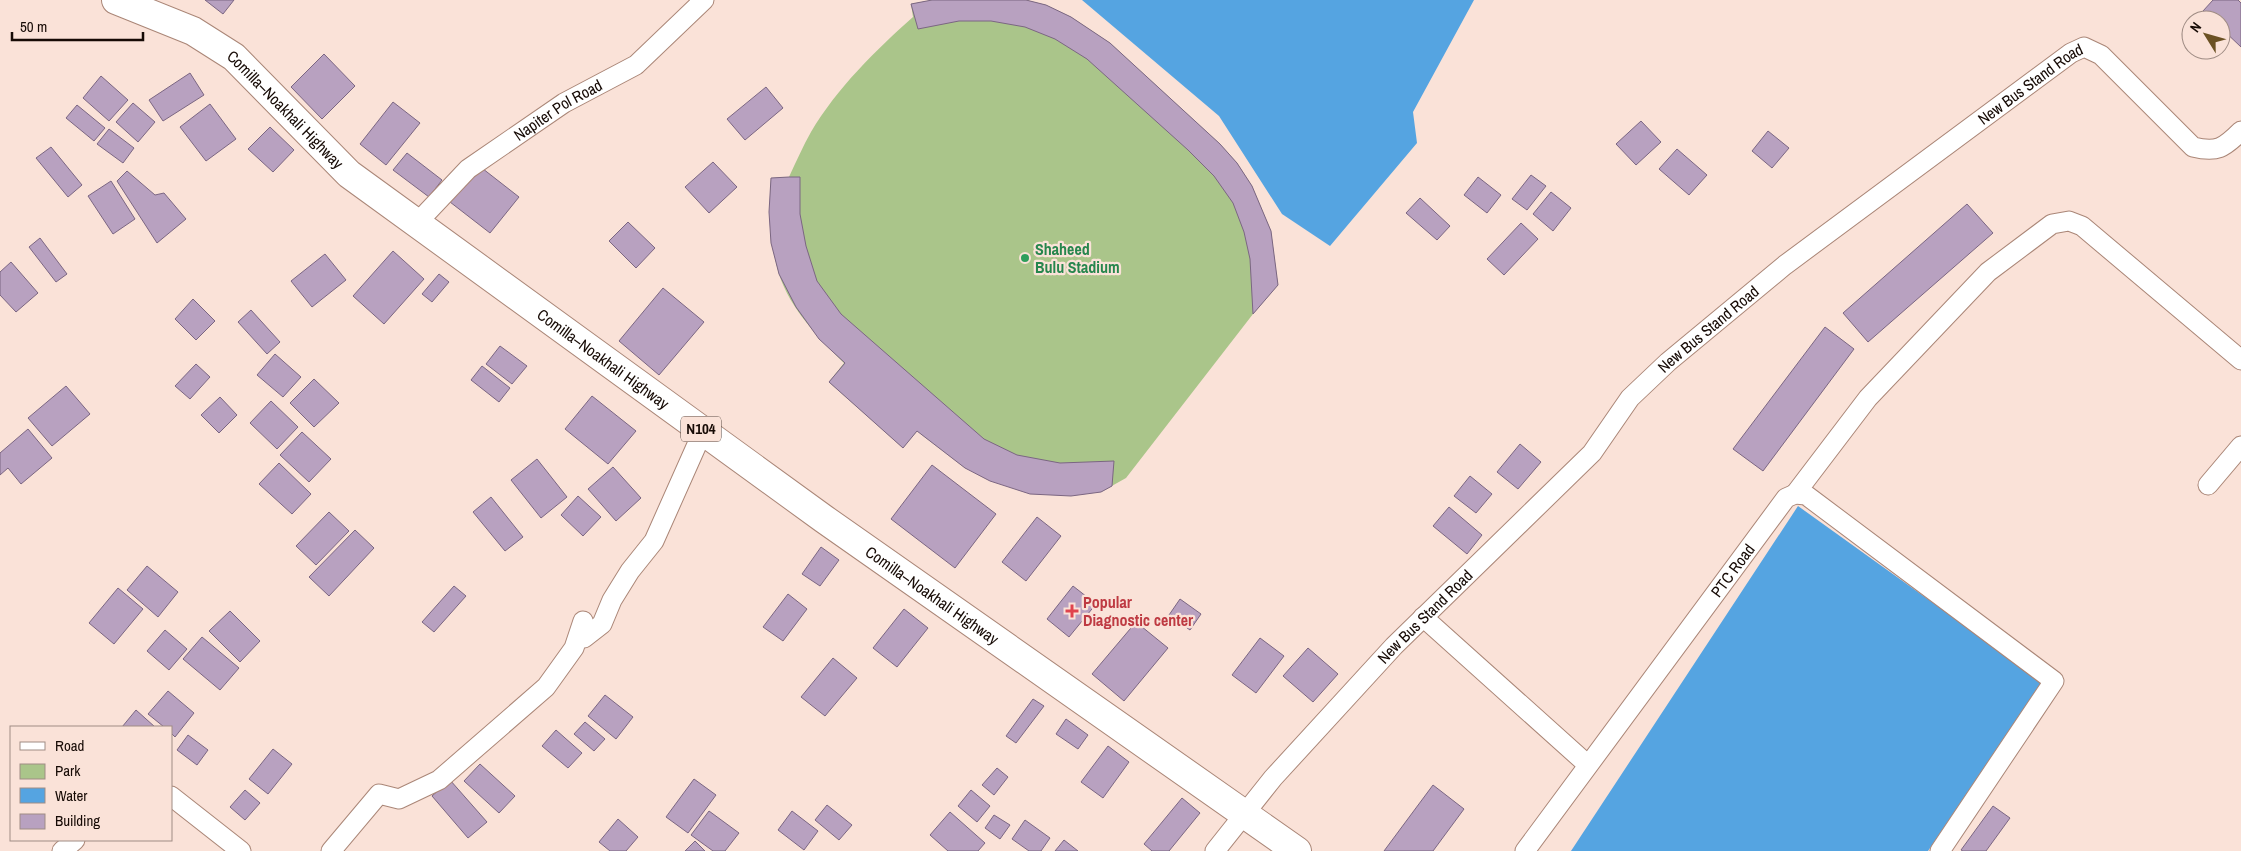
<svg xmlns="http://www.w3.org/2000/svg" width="2241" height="851" font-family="'Archivo Narrow',sans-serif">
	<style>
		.green { fill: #aac58a }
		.water { fill: #55a4e1 }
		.building { fill: #b8a1c0; stroke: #7b6682 }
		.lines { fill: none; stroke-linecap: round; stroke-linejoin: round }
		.minor-casing { stroke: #aa8677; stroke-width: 21 }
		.highway-casing { stroke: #aa8677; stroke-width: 30 }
		.minor { stroke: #fff; stroke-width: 19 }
		.highway { stroke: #fff; stroke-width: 28 }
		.leisure-dot { fill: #2e9e5b; stroke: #fae2d8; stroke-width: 2 }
		.health-dot { fill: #e0444e; stroke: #fae2d8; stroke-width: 2 }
		.labels { text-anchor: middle; stroke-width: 4.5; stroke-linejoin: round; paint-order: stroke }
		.shield { fill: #fae2d8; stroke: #5a4b44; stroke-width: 1 }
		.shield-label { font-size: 15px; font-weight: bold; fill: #160a05 }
		.street-label { font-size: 16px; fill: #160a05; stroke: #fae2d8 }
		.leisure-label { font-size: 16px; font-weight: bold; fill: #27864d; stroke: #fae2d8; text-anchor: start }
		.health-label { font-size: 16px; font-weight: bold; fill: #be3a42; stroke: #fae2d8; text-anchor: start }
	</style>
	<rect width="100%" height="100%" fill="#fae2d8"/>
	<path class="green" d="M932,0h94l20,5 25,12 39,26 110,101 17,19 15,23 19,45 7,54 -25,29 -127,164 -25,14 -136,-24 -48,-37 -14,17 -74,-66 15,-19c-25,-25 -54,-54 -65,-89 -9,-29 -10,-66 -8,-96l18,-1c7,-15 14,-31 22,-45 26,-44 65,-82 102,-115l-2,-13z"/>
	<path class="water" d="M1082,0h392l-61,112 4,31 -87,103 -48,-32 -63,-98z
		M1798,506l244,175 -114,170h-357z"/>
	<path class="building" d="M205,0h29l-11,14z
		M932,0h94l20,5 25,12 39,26 110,101 17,19 15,23 19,45 7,54 -25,29 -3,-55 -6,-27 -11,-29 -19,-27 -26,-26 -101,-91 -32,-20 -30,-12 -34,-6h-32l-41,8 -7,-25z
		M2213,0h25l3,3v44l-20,-19v-8h-8l-10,-9z
		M324,54l31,32 -33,33 -31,-32z
		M190,73l14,22 -41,26 -14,-21z
		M101,76l27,24 -19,21 -26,-23z
		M766,87l17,21 -38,32 -18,-21z
		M393,102l27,21 -34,42 -26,-21z
		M133,103l22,19 -17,20 -22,-20z
		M210,104l26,35 -30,22 -26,-34z
		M77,105l28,23 -11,13 -28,-23z
		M1641,121l20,21 -25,23 -20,-21z
		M270,127l24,23 -21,22 -25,-23z
		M109,129l25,19 -11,15 -26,-19z
		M1768,131l21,17 -17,20 -20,-17z
		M51,147l31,38 -14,12 -32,-39z
		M1677,149l30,26 -18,20 -30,-26z
		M407,153l35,27 -13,17 -36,-27z
		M713,162l24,25 -28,26 -24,-26z
		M478,165l41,32 -29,36 -40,-31z
		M127,171l28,24 9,-2 22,26 -29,24 -40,-62z
		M1531,175l15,11 -19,24 -15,-11z
		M789,177h11v37l6,32 11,35 24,33 143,125 33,16 43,8 54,-2 -2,25 -11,6 -30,4 -41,-2 -40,-13 -25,-13 -48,-37 -14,17 -74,-66 16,-19 -26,-24 -23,-32 -17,-33 -8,-31 -2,-31 2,-34z
		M1478,177l23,18 -14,18 -23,-18z
		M111,181l24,38 -22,15 -25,-38z
		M1551,192l20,16 -18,23 -20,-17z
		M1420,198l30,28 -13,14 -31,-27z
		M1967,204l26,29 -125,109 -25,-29z
		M628,222l27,26 -19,20 -27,-27z
		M1521,223l17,16 -34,36 -17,-16z
		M40,238l27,36 -11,8 -27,-35z
		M393,251l31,28 -40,45 -31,-28z
		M325,254l21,26 -34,27 -21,-26z
		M11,262l27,31 -22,19 -16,-17v-23z
		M439,274l10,8 -17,20 -10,-8z
		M663,288l41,34 -45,53 -40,-34z
		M193,299l22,22 -19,19 -21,-21z
		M251,310l29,32 -13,12 -29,-32z
		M1825,327l29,22 -91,122 -30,-22z
		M500,346l27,20 -15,18 -26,-20z
		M275,354l26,23 -18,20 -26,-22z
		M196,364l14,13 -20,22 -15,-13z
		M482,366l28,22 -11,14 -28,-22z
		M314,379l25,24 -25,24 -24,-24z
		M66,386l24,28 -38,32 -24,-28z
		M592,396l44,35 -28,33 -43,-35z
		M220,397l17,18 -18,18 -18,-18z
		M271,401l27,26 -21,22 -27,-26z
		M28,429l24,29 -31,26 -13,-16 -8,7v-22z
		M302,432l29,27 -22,23 -29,-27z
		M1520,444l21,18 -23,27 -21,-17z
		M537,459l30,38 -26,21 -30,-38z
		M279,463l32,31 -19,20 -33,-30z
		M932,465l64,49 -41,54 -64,-49z
		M613,467l28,31 -25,23 -28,-32z
		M1470,476l22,18 -16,19 -22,-17z
		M578,496l23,21 -18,19 -22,-21z
		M491,497l32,40 -18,14 -32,-39z
		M1449,507l33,28 -15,19 -34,-28z
		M329,512l20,19 -33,34 -20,-19z
		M1037,517l24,19 -35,45 -24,-19z
		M355,530l19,18 -45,48 -20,-19z
		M821,547l18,13 -19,26 -18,-12z
		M147,566l31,26 -20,25 -31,-27z
		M454,586l12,10 -32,36 -12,-10z
		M1073,586l23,18 -27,33 -22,-18z
		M118,588l25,21 -29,35 -25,-21z
		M788,594l19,15 -24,32 -20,-14z
		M1180,599l21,15 -11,16 -21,-15z
		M904,609l24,19 -31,39 -24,-19z
		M230,611l30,30 -20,21 -31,-31z
		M1136,622l32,26 -44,53 -32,-27z
		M165,630l22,19 -18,21 -22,-19z
		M202,637l37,31 -19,22 -37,-31z
		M1260,638l24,18 -28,37 -24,-18z
		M1308,648l30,26 -25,28 -30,-26z
		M833,658l24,20 -32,38 -24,-19z
		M168,691l26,22 -19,24 -4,-4v-6h-7l-16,-13z
		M605,695l28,22 -17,22 -28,-23z
		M1033,699l11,7 -28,37 -10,-7z
		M136,710l19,17h-33z
		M1066,719l22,16 -10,14 -22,-15z
		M585,722l20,17 -11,12 -20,-17z
		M556,730l26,23 -14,15 -26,-22z
		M188,735l20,15 -11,15 -20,-15z
		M1108,746l21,16 -26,36 -22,-16z
		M273,749l19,15 -24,30 -19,-15z
		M480,764l35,32 -16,17 -35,-32z
		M997,768l11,9 -14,18 -12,-10z
		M694,779l22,16 -28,38 -22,-16z
		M450,780l37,42 -19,16 -36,-42z
		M1433,785l31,24 -31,42h-49z
		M245,790l15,13 -15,17 -15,-13z
		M971,790l19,16 -13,16 -19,-16z
		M1182,798l18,15 -31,38h-17l-8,-7z
		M827,805l25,20 -13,15 -24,-20z
		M1993,806l17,12 -24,33h-23l-2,-1z
		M709,811l30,22 -14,18h-12l-22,-16z
		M792,811l26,20 -14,19 -26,-20z
		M950,812l35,31 -7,8h-30l-18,-16z
		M994,815l16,10 -10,14 -15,-11z
		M618,819l20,18 -12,14h-16l-11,-9z
		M1025,820l25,18 -9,13h-12l-17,-12z
		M1064,840l14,11h-23z
		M695,841l10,10h-20z"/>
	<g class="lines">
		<defs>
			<g id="minor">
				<path id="s1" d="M417,223l51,-54 96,-66 72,-38 68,-65"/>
				<path d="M2208,485l33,-39"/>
				<path d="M1795,494l73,-96 120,-126 64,-48 17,-3 13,5 159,134"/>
				<path d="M1423,617l165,148"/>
				<path d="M171,796l70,55"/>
				<path d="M62,851l13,-11"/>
				<path d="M331,851l48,-57 20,5 40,-19 107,-93 28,-39 9,-27 1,17 18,-14 10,-24 18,-29 24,-30 49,-110"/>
				<path id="s2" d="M1215,851l58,-73 121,-132 198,-193 38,-55 38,-36 117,-97 286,-212 13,-6 17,8 92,92c24,6 31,1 48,-16"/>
				<path id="s3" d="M1525,851l261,-353 9,-4 11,1 248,186 -114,170"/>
			</g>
			<g id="highway">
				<path id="s4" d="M116,0l77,31 41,26 115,117 475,345 473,332"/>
			</g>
		</defs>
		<use href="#minor" class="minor-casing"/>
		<use href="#highway" class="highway-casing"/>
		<use href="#minor" class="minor"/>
		<use href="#highway" class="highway"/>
	</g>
	<circle class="leisure-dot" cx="1025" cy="258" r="5"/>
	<path class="health-dot" d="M1069.5 603.5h5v5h5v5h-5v5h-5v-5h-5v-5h5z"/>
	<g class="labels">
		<rect class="shield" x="681" y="416.5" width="40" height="25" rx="4"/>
		<g class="shield-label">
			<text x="701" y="434">N104</text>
		</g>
		<g class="street-label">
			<text dy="6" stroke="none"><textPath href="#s2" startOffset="1125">New Bus Stand Road</textPath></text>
			<text dy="6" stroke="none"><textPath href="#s1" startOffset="182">Napiter Pol Road</textPath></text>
			<text dy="6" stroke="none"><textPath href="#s4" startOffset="205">Comilla–Noakhali Highway</textPath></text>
			<text dy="6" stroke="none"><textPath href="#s2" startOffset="720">New Bus Stand Road</textPath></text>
			<text dy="6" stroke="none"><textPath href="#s4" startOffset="610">Comilla–Noakhali Highway</textPath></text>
			<text dy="6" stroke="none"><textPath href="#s3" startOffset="349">PTC Road</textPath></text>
			<text dy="6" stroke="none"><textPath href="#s4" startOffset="1015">Comilla–Noakhali Highway</textPath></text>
			<text dy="6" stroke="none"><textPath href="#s2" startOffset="315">New Bus Stand Road</textPath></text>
		</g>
		<g class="leisure-label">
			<text x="1035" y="255">Shaheed<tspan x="1035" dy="18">Bulu Stadium</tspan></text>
		</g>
		<g class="health-label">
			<text x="1083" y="608">Popular<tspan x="1083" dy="18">Diagnostic center</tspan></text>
		</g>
	</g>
	<rect x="10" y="726" width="162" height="115" fill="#fae2d8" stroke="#9f8c84"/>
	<rect x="20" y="742" width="25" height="8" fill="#ffffff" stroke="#9f8c84"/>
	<text x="55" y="751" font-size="15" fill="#160a05">Road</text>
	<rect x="20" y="764" width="25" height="15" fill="#aac58a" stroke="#9f8c84"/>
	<text x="55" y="776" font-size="15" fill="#160a05">Park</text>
	<rect x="20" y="788" width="25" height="15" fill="#55a4e1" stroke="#9f8c84"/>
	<text x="55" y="801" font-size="15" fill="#160a05">Water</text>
	<rect x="20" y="814" width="25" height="15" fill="#b8a1c0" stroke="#9f8c84"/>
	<text x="55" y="826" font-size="15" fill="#160a05">Building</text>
	<g transform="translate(2206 35) rotate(307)"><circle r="24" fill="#fae2d8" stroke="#9f8c84"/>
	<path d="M0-4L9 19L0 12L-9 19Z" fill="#6b5123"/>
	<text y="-8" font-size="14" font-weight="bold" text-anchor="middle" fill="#160a05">N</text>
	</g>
	<path d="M12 32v8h131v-8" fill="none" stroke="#160a05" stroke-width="2.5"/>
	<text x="20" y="32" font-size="15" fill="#160a05" stroke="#fae2d8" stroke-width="4" paint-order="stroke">50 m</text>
</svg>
